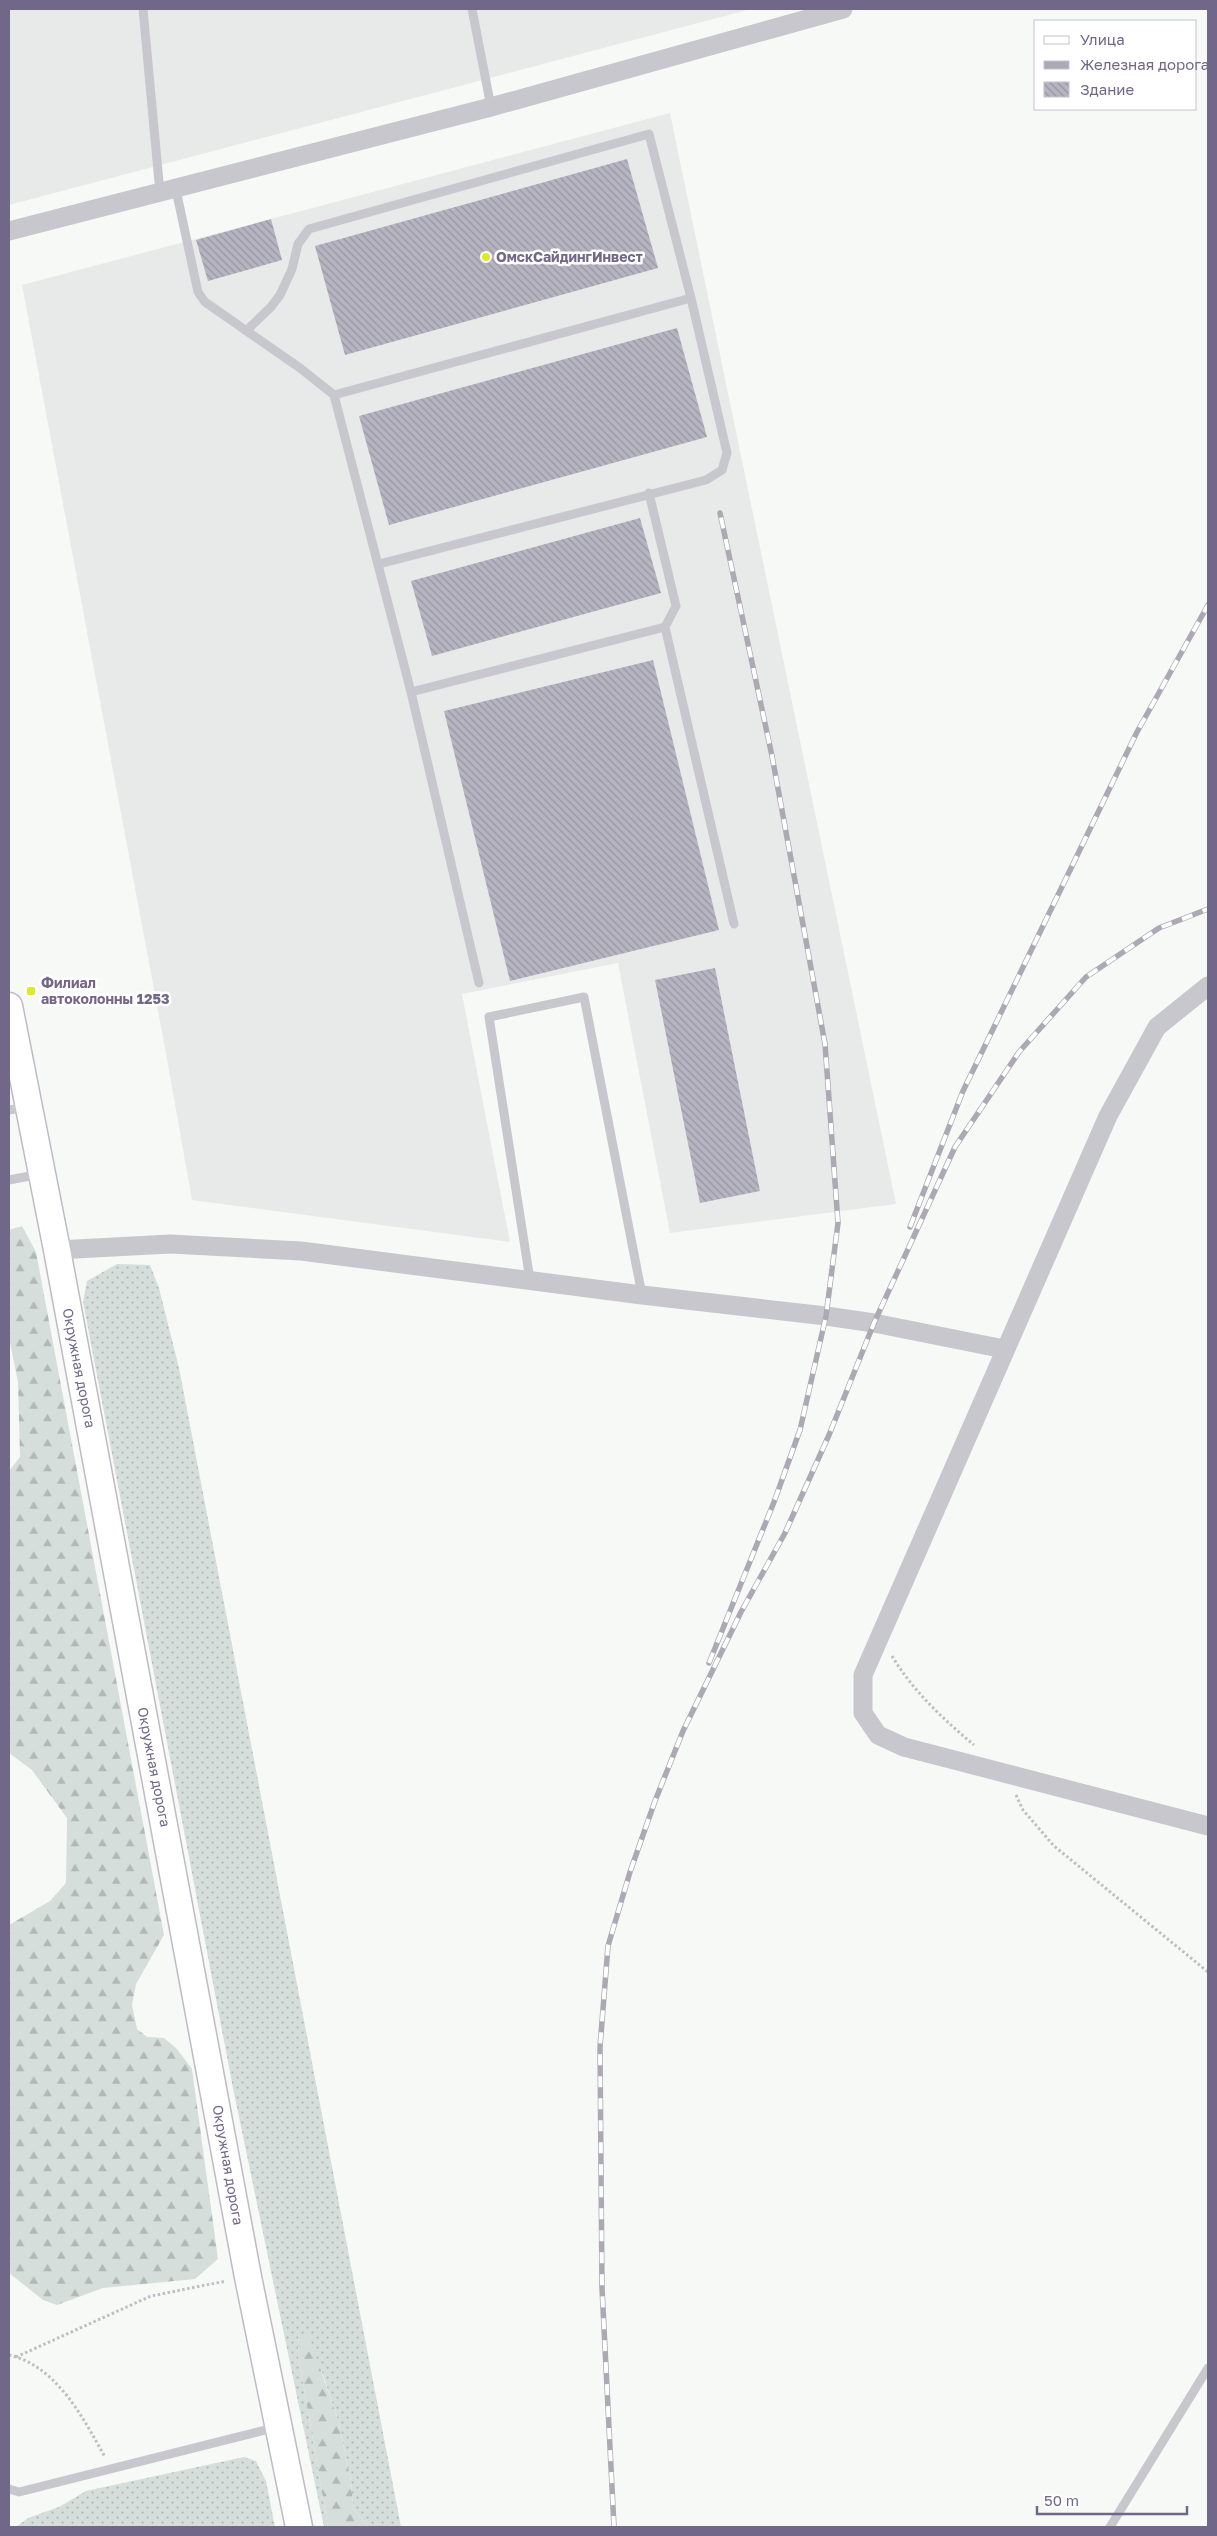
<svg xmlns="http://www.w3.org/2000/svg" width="1217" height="2536" font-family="'Golos Text',sans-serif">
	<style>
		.built { fill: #e8eaea }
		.grass { fill: url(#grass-dots) }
		.forest { fill: url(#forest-firs) }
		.building { fill: url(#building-back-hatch) }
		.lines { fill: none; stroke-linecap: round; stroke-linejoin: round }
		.secondary-casing { stroke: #bebbc5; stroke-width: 29 }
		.path { stroke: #c0bec4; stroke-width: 3; stroke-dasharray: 2.5 2.5; stroke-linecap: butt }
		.service { stroke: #c9c7ce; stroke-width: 9 }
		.minor { stroke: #c9c7ce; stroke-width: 19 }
		.secondary { stroke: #fff; stroke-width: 26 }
		.rail-casing { stroke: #aca9b5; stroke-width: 5.5 }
		.rail { stroke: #fff; stroke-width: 4; stroke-dasharray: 11; stroke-linecap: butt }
		.poi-dot { fill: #dcec24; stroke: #fff; stroke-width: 2 }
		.labels { text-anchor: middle; stroke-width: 5; stroke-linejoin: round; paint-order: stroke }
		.poi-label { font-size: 14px; font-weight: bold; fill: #716789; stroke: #fff; text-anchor: start }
		.street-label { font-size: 14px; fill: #716789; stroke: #fff }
	</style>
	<defs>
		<pattern id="grass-dots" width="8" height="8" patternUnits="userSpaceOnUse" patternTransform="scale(1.25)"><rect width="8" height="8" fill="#d5deda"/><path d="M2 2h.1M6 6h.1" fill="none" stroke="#b1b8b7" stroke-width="1.8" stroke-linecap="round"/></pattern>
		<pattern id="forest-firs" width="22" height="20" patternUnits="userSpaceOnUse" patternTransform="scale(1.25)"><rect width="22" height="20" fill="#d5deda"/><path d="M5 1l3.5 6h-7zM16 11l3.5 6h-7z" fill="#b1b8b7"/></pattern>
		<pattern id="building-back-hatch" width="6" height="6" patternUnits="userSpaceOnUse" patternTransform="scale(1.25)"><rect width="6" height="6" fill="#b7b4c1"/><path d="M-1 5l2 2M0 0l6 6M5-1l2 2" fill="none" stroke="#9996a3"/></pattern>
	</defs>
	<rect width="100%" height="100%" fill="#f7f9f7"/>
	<path class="built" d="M9,9h742l-742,196z
		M670,113l226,1091 -226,29 -52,-270 -156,31 48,248 -318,-42 -27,-152 -143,-763z"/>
	<path class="grass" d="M117,1264l33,1 9,23 20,80 222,1159h-32l-16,-19 -2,-27 -13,-61 -16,-48 -23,-39 -1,20 30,174h-4l-91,-439 -150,-786 4,-21z
		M244,2457l12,4 10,20 9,46h-259l12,-9 31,-11 27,-16z"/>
	<path class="forest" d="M22,1226l14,26 128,683 -28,49 -4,21 5,24 10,8 17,1 13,11 15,20 26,190 -23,20 -92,9 -46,17 -14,-5 -34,-27v-348l41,-24 16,-18 1,-65 -35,-48 -23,-17v-282l11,-14 -2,-75 -9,-44v-108z
		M299,2333l10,3 29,84 13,61 2,27 16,19h-41l-30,-174z"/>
	<path class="building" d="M627,159l31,109 -313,87 -30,-109z
		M271,219l11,41 -74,21 -12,-41z
		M677,328l30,109 -318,88 -30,-109z
		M640,518l21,75 -229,63 -21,-75z
		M653,660l66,270 -209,51 -66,-270z
		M715,968l45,223 -60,12 -45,-223z"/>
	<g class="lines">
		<defs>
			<path id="secondary" d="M9,1006l48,244 191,1027 51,250"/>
		</defs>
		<use href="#secondary" class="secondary-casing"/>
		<path class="path" d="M892,1656c21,35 51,63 82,89
			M1016,1795l7,15 31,36 154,126
			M9,2355c48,11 74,63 96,102
			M16,2357l135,-61 75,-15"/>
		<path class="service" d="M143,9l17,184
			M472,9l19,98
			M176,190l22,102 7,10 95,66 34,27 357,-97
			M246,331l25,-24 9,-12 12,-26 6,-25 11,-15 340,-95 42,164 36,155 -5,17 -16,10 -327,84
			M334,395l77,297 68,291
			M649,493l27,113 -11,21
			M411,692l254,-65 69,297
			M9,1110l18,-3
			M9,1180l31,-6
			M530,1280l-41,-263 95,-20 58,298
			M9,2489l10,3 258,-65
			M1110,2527l98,-159"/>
		<path class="minor" d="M9,231l482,-124 352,-98
			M1208,986l-51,41 -49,89 -245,559v38l15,22 26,12 304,79
			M57,1250l113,-6 131,7 341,44 184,21 48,7 130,26"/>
		<use href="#secondary" class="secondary"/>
		<defs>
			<path id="rail" d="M910,1227l53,-136 174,-359 71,-127
				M709,1663l65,-161 26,-72 26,-114 12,-93 -13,-179 -53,-288 -52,-243
				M614,2527l-12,-239 -2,-241 8,-101 22,-74 25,-71 28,-70 58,-119 44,-79 44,-98 45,-112 81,-176 64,-95 67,-75 73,-49 49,-19"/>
		</defs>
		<use href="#rail" class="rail-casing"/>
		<use href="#rail" class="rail"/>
	</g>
	<g class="poi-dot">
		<circle cx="486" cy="257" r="5"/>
		<rect x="26" y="986" width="10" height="10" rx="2.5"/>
	</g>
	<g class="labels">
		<g class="poi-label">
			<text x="496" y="262">ОмскСайдингИнвест</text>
			<text x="41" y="988">Филиал<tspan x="41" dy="16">автоколонны 1253</tspan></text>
		</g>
		<g class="street-label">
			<text transform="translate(79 1368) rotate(79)" y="5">Окружная дорога</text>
			<text transform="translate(154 1767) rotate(79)" y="5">Окружная дорога</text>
			<text transform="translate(228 2165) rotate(80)" y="5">Окружная дорога</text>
		</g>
	</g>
	<rect width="1217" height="2536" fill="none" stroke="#716789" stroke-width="20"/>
	<rect x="1034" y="20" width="162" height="90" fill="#ffffff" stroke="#c6c2d0"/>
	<rect x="1044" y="36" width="25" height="8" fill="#ffffff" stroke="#c6c2d0"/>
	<text x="1080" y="45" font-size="15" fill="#716789">Улица</text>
	<rect x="1044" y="61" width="25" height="8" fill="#aca9b5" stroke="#c6c2d0"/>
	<text x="1080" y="70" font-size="15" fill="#716789">Железная дорога</text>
	<rect x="1044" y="82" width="25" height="15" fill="url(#building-back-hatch)" stroke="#c6c2d0"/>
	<text x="1080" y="95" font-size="15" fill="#716789">Здание</text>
	<path d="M1037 2506v8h150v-8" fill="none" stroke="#716789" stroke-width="2.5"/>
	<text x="1044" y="2506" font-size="15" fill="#716789" stroke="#ffffff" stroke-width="4" paint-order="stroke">50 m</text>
</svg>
